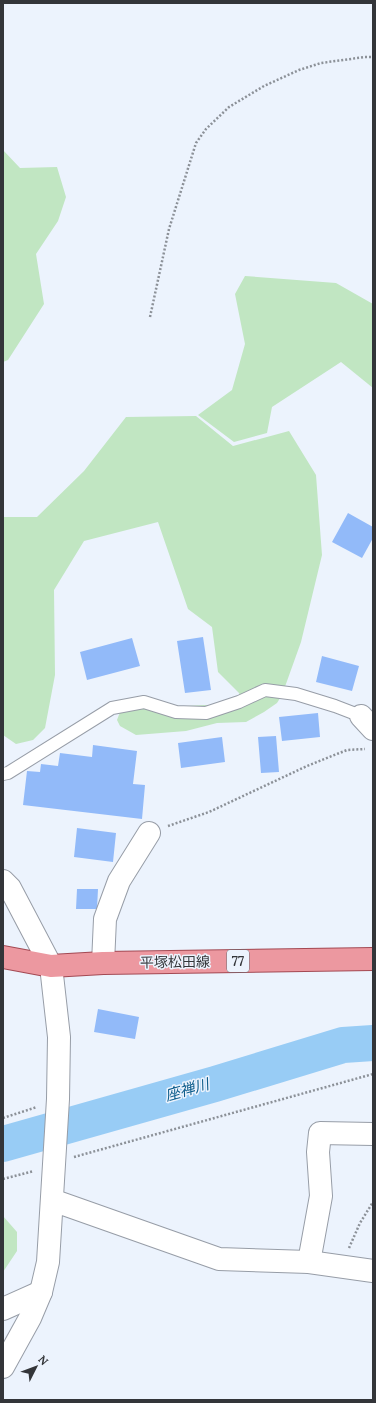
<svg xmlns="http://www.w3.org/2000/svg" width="376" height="1403" font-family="Lora,'Noto Sans JP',serif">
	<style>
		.green { fill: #c1e6c2 }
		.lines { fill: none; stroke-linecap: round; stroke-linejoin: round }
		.river { stroke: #98ccf5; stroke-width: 36 }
		.building { fill: #92baf9 }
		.service-casing { stroke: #979da7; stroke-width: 14 }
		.minor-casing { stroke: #979da7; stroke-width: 24 }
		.tertiary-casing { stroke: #979da7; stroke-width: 24 }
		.primary-casing { stroke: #a34953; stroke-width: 24 }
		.path { stroke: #8c9198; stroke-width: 2.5; stroke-dasharray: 2 2; stroke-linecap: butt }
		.service { stroke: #fff; stroke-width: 12 }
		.minor { stroke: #fff; stroke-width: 22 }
		.tertiary { stroke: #fff; stroke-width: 22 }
		.primary { stroke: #ec98a0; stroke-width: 22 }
		.labels { text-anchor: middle; stroke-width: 3; stroke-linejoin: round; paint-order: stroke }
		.shield { fill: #ecf3fd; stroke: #6a6e74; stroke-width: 1 }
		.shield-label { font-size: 13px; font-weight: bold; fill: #333539 }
		.street-label { font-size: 14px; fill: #333539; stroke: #ecf3fd }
		.water-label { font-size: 15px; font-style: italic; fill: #0c5c8b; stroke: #ecf3fd }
	</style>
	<rect width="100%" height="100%" fill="#ecf3fd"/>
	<path class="green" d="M3,150l17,18 37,-1 9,30 -8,24 -22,33 8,50 -36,56 -5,2z
		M245,276l91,7 37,21v84l-32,-26 -69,45 -5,26 -33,9 -36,-27 34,-25 13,-46 -10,-50z
		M196,416l37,30 56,-15 27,44 6,80 -21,87 -19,53 -5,8 -13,9 -18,10 -29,1 -31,8 -50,4 -16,-9 -3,-6 3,-8 16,-5h34l34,-2 30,2 7,-7 -2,-7 -21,-21 -6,-45 -24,-18 -30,-87 -74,19 -30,49 1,85 -10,53 -12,12 -17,4 -13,-9v-218h34l47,-46 42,-54z
		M3,1216l14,16v19l-14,21z"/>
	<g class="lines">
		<path class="river" d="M3,1144l212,-60 128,-39 30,-2"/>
	</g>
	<path class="building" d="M348,513l25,14v11l-11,20 -30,-16z
		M203,637l8,53 -26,3 -8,-52z
		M132,638l8,28 -53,14 -7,-28z
		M322,656l37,10 -7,25 -36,-9z
		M318,713l2,24 -38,4 -3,-24z
		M276,736l3,36 -18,1 -3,-36z
		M222,737l3,25 -44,6 -3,-25z
		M93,745l44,6 -4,33 12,1 -3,34 -119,-14 4,-34 13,1 1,-8 17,2 2,-13 32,4z
		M77,828l39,5 -3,29 -39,-5z
		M77,889h21l-1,20h-21z
		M98,1009l41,8 -4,22 -41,-7z"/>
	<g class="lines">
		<defs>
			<path id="service" d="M3,774l5,-1 104,-65 32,-6 32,10 30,1 33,-11 26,-12 31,4 39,12 26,10"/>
			<path id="minor" d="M361,716l12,13
				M103,963l2,-44 14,-38 30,-48
				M309,1262l12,-66 -3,-44 2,-19 53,1
				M3,1309l38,-17"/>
			<path id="tertiary" d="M3,881l7,7 41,78 8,71 -1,62 -10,163 -7,30 -11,26 -27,49
				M52,1200l167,59 90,3 64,9"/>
			<path id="primary" d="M3,957l48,9 52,-3 270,-4"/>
		</defs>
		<use href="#service" class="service-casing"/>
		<use href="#minor" class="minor-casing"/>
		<use href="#tertiary" class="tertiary-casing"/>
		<use href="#primary" class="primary-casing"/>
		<path class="path" d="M150,317l19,-88 27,-86 10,-14 23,-22 35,-21 35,-16 22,-7 44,-6h8
			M168,826l41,-14 98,-46 40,-16 18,-1
			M3,1118l34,-11
			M74,1157l299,-83
			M3,1179l31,-8
			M349,1248l11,-25 13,-21"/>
		<use href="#service" class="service"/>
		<use href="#minor" class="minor"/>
		<use href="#tertiary" class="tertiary"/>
		<use href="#primary" class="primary"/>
	</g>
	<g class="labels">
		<rect class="shield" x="227" y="950" width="22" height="22" rx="3"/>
		<g class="shield-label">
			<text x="238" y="966">77</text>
		</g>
		<g class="street-label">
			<text transform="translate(175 962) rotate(-1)" y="5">平塚松田線</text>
		</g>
		<g class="water-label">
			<text transform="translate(187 1090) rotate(-16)" y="5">座禅川</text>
		</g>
	</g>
	<rect width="376" height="1403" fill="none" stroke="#333539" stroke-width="8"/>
	<g transform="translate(36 1367) rotate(48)" stroke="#ecf3fd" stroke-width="3" paint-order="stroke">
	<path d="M0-3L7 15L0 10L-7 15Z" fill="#333539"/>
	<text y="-6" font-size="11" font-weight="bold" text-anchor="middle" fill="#333539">N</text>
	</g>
</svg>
